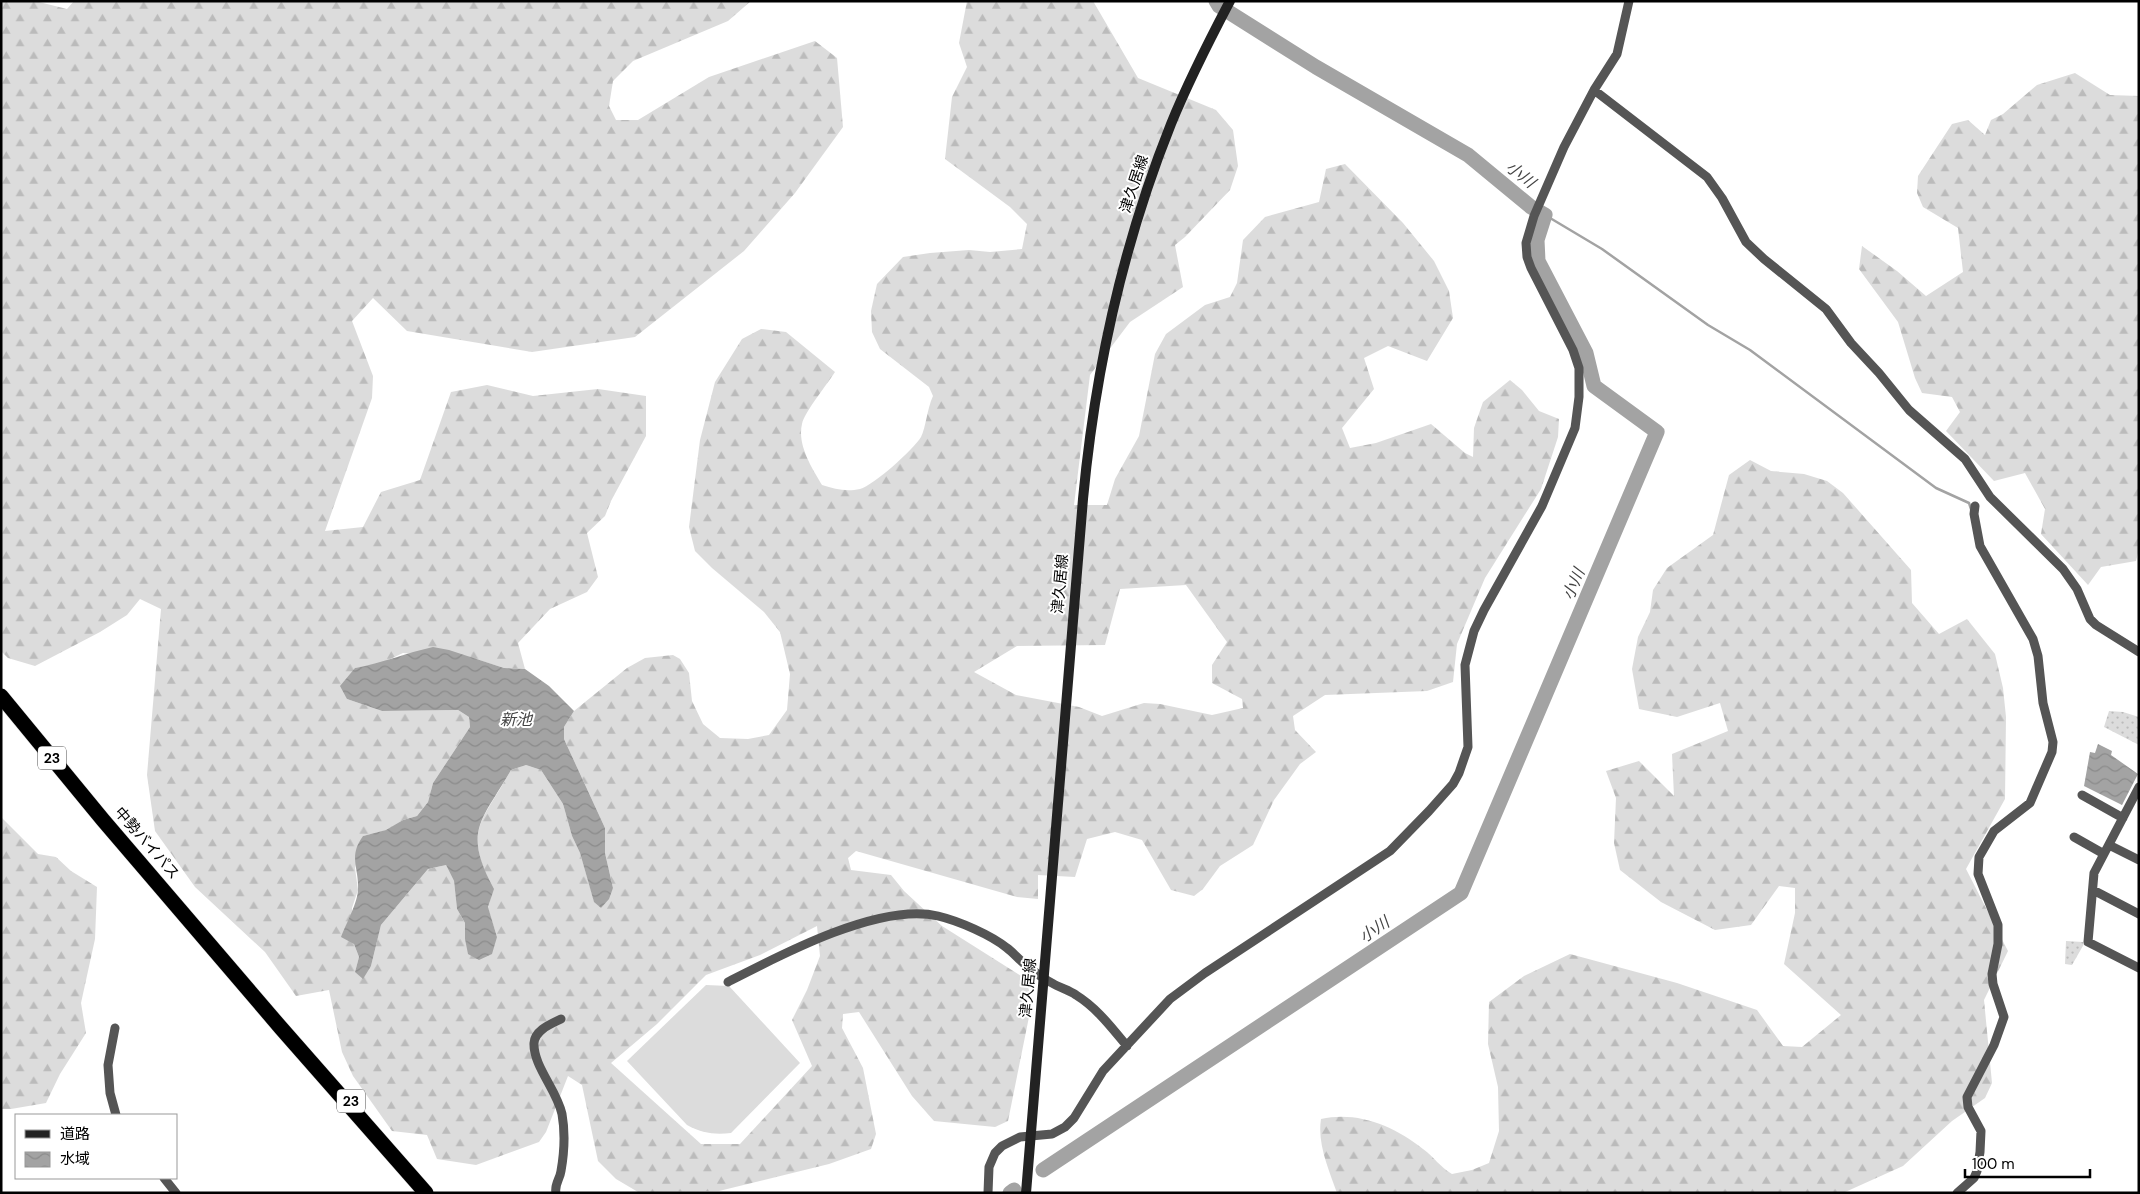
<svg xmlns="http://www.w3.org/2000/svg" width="2140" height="1194" font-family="'DM Sans','Noto Sans JP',sans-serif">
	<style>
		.forest { fill: url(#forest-firs); fill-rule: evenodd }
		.park { fill: url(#park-dots) }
		.pitch { fill: #dcdcdc }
		.water { fill: url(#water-waves) }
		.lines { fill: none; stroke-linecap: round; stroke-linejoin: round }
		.stream { stroke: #a3a3a3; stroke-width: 2.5 }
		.river { stroke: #a3a3a3; stroke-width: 15 }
		.highway-casing { stroke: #dbdbdb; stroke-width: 16 }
		.street { stroke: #555; stroke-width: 9 }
		.secondary { stroke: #222; stroke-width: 10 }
		.highway { stroke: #000; stroke-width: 15 }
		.labels { text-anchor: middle; stroke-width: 4; stroke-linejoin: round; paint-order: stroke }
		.shield { fill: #fff; stroke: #4c4c4c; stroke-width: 1 }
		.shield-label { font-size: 14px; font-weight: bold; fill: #000 }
		.street-label { font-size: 15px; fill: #000; stroke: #fff }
		.water-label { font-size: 16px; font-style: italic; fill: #444; stroke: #fff }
	</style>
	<defs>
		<pattern id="forest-firs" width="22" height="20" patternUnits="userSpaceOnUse" patternTransform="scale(1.25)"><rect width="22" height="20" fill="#dcdcdc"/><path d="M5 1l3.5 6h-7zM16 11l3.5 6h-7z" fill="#bbb"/></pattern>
		<pattern id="park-dots" width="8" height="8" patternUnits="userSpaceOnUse" patternTransform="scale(1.25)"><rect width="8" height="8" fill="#dcdcdc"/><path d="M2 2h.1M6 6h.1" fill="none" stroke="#bbb" stroke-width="1.8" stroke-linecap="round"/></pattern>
		<pattern id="water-waves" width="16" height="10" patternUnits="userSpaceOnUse" patternTransform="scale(1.25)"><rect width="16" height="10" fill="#a3a3a3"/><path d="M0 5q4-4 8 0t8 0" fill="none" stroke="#8b8b8b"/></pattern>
	</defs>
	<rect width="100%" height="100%" fill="#fff"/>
	<path class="forest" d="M1,1h34l32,8 7,-8h677l-23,20 -95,40 -20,20 -4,25 7,14h22l71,-43 106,-36 22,17 6,69 -48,66 -51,58 -109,86 -103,15 -125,-21 -34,-33 -21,23 21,55 -1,22 -47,133 38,-4 18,-35 39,-12 31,-88 36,-7 46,11 65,-7 48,7v40l-35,65 -6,15 -18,17 11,44 -11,15 -37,17 -32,34 7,26 -21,-1 -25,-8 -76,-7 -21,10 -27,5 -8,31 35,12 76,-1 11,7 1,10 -37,56 -5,19 -11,14 -14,4 -16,10 -24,6 -8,32 3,22 -6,18 2,36 5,13 -4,15 16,-6 10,-41 47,-56 18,-4 8,16 3,28 8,14v16l32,-2 -9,-29 5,-19c-31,-61 -10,-67 18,-119l15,-5 15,5 22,34 9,32 8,17 14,48 7,7 12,-20 -8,-35v-25l-41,-89v-12l10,-16 53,-43 18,-10 28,-3 7,4 9,14 3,28 11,23 17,14 28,1 21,-4 18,-25 3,-36 -10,-42 -16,-20 -52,-44 -17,-17 -6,-24 11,-87 15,-58 27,-43 19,-10 25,3 49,40c-7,11 -31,41 -33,52 -5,21 10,44 20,61 13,4 24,7 38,4 14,-4 53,-39 61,-52 5,-10 6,-28 12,-41l-4,-9 -49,-38 -8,-17 -1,-21 6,-27 26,-27 27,-4 39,-3 21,2 32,-3 5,-25 -17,-17 -65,-48 7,-62 15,-30 -8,-24 8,-42h126l45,77 78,32 17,20 5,36 -8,24 -45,47 -10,8 8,42 -53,35 -40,53 -16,130h33l8,-26 24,-43 16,-82 11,-20 39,-29 25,-8 7,-14 6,-43 22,-23 54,-15 7,-33 19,-5 58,59 31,38 15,30 4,27 -26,43 -39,-15 -24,12 10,31 -32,39 8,20 26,-5 55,-19 34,29 8,4 1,-29 9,-26 27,-22 12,10 17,21 20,8 -1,18 -17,52 -56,89 -28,66 -4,38 -26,9 -102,4 -32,21 2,14 21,22 -16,12 -26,36 -21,45 -33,21 -17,23 -9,7 -23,-6 -29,-50 -27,-8 -28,7 -12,38 -37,-2v24l-21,-2 -161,-46 -8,7 3,12 40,5 13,16 38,35 84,53 6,23 -24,119 -13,6 -61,-6 -22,-25 -53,-84 -16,2 -1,14 21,40 13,66 -5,15 -42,15 -110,27 -81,1 -22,-13 -18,-18 -16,-76 -14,-9 -22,56 -7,10 -63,23 -39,-6 -10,-24 -35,-4 -39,-55 -11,-24 -13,-62 -33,6 -31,-44 -70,-65 -40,-56 -8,-56 14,-166 -21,-10 -13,16 -27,17 -65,34 -27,-8 -7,-7zM1186,585l41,57 -15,23v18l30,16 1,9 -31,7 -52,-11 -16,-1 -42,13 -23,-9 -63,-12 -42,-23 43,-26 88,-1 15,-56zM817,926l3,30 -13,34 -15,30 20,46 -72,78h-39l-90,-81 46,-39 49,-49 54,-20z
		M2075,73l35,22 29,1v453l-3,12 -35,6 -13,18 -47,-51 4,-25 -20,-36 -31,8 -48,-50 14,-19 -8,-15 -30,-4 -7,-15 -17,-56 -39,-53 3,-23 35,25 29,25 37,-24 -5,-44 -35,-21 -6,-14 1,-17 34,-52 16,-4 17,15 6,-15 12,-6 34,-29z
		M1750,460l21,11 33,3 23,7 16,12 68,77 1,33 27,31 28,-15 28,35 8,34 3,29 -1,82 -39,70 42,82 -24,49 8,83 -7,15 -33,23 -49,45 -60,27h-506c-8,-23 -20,-49 -16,-74 37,-8 73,7 102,30 11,8 17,18 29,25l20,-4 17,-7 10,-32 -1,-44 -10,-43 1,-42 35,-26 46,-22 107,29 80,27 26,36 19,1 39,-32 -57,-51 11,-51v-25l-16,-2 -28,39 -36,5 -54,-28 -41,-32 -6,-27 2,-45 -10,-27 33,-10 35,35 -2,-42 56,-23 -8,-28 -43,14 -38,-8 -7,-40 6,-32 12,-25 3,-22 14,-22 46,-33 16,-60z
		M1,817l37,37 18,3 15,14 26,16 -2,52 -14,64 5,30 -26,41 -14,29 -35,6h-10z"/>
	<path class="park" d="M2109,711l14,1 16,5v28l-35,-18z
		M2066,941l17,1 1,2 -12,21 -7,-1z"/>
	<path class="pitch" d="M706,985l23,1 71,77 -69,70c-17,2 -29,0 -44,-8l-60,-64z"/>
	<path class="water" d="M433,647l16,3 55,18 21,1 24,17 25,25 -10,16v12l41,89v25l8,35 -4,11 -8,9 -7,-6 -14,-49 -8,-17 -9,-32 -22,-34 -15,-5 -15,5c-29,51 -49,60 -17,119l-6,18 9,30 -5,17 -13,6 -11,-6 -3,-15v-16l-8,-14 -3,-28 -8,-16 -18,4 -47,56 -10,41 -8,13 -8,-7 4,-15 -5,-13 -13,-7c5,-13 17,-35 17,-48 1,-22 -10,-32 5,-53l23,-6 17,-10 14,-4 11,-14 5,-19 37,-56 -1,-10 -11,-7 -76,1 -35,-12 -7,-13 15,-18c27,-5 51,-15 78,-21z
		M2098,744l14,7 -1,4 27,19 -16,31 -38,-19 6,-34 5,1z"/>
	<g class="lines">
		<path class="stream" d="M1545,215l57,34 106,76 42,25 186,138 33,15 2,6"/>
		<path class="river" d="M1043,1170l418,-277 196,-461 -63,-46 -8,-33 -48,-92 -1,-21 8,-25 -14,-8 -63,-52 -152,-88 -97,-61 -3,-5
			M1010,1193l4,-3"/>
		<defs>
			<path id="highway" d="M1,696l102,124 178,208 145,165"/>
		</defs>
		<use href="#highway" class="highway-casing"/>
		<path class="street" d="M1594,90l113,87 15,21 24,44 18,17 62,50 25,34 28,30 30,37 56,49 25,38 73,72 14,20 13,30 6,6 43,27
			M2139,787l-45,86 -6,69 51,26
			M2082,795l41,23
			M2074,837l30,17
			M2109,845l30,15
			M2093,890l46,24
			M728,982c52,-27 152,-80 210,-66 21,5 53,19 69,32 7,5 13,13 20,18 8,6 16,13 25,17 8,5 17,7 24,12 21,13 35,32 51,51
			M115,1028l-7,37 2,28 6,22
			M164,1178l12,15
			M556,1193c-2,-8 4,-14 5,-22 3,-17 4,-40 1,-57 -5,-24 -29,-48 -28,-71 1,-13 17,-19 27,-24
			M988,1193l1,-26 6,-14 7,-7 18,-9 32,-3 13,-7 9,-9 29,-47 67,-72 35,-26 185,-122 39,-40 24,-27 6,-11 9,-26 -3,-82 9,-34 10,-21 58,-104 33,-78 4,-31v-29l-6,-18 -42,-82 -4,-11 -1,-14 8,-27 30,-69 30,-57 23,-36 12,-53
			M1957,1193l17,-15 3,-7 3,-19 1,-21 -13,-24 -1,-10 27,-52 10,-28 -11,-33 -1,-10 6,-30v-19l-20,-51 1,-17 15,-26 36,-28 22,-51 1,-10 -10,-39 -5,-47 -5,-17 -53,-93 -6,-32 1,-8"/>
		<path class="secondary" d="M1026,1193l57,-694c12,-128 40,-255 88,-375 17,-42 38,-83 59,-123"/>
		<use href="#highway" class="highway"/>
	</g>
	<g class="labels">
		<g class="shield">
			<rect x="38" y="746.5" width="28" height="23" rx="4"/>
			<rect x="337" y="1089.5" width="28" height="23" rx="4"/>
		</g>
		<g class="shield-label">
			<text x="52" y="763">23</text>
			<text x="351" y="1106">23</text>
		</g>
		<g class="street-label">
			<text transform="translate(1134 184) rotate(-72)" y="5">津久居線</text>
			<text transform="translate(1060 584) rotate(-85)" y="5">津久居線</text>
			<text transform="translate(147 843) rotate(49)" y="5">中勢バイパス</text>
			<text transform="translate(1028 988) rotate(-85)" y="5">津久居線</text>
		</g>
		<g class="water-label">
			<text transform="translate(1521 174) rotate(38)" y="6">小川</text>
			<text transform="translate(1573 584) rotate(-67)" y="6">小川</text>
			<text x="516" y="725">新池</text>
			<text transform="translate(1374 929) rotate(-34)" y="6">小川</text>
		</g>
	</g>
	<rect width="2140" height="1194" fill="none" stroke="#000000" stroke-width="5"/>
	<rect x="15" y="1114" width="162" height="65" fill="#ffffff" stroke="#999999"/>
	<rect x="25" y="1130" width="25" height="8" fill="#222222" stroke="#999999"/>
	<text x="60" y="1139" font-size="15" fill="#000000">道路</text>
	<rect x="25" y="1152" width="25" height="15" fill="url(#water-waves)" stroke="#999999"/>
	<text x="60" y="1164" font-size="15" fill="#000000">水域</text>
	<path d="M1965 1169v8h125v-8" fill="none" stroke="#000000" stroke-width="2.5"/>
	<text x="1972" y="1169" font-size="15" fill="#000000" stroke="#ffffff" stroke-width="4" paint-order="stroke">100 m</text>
</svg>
